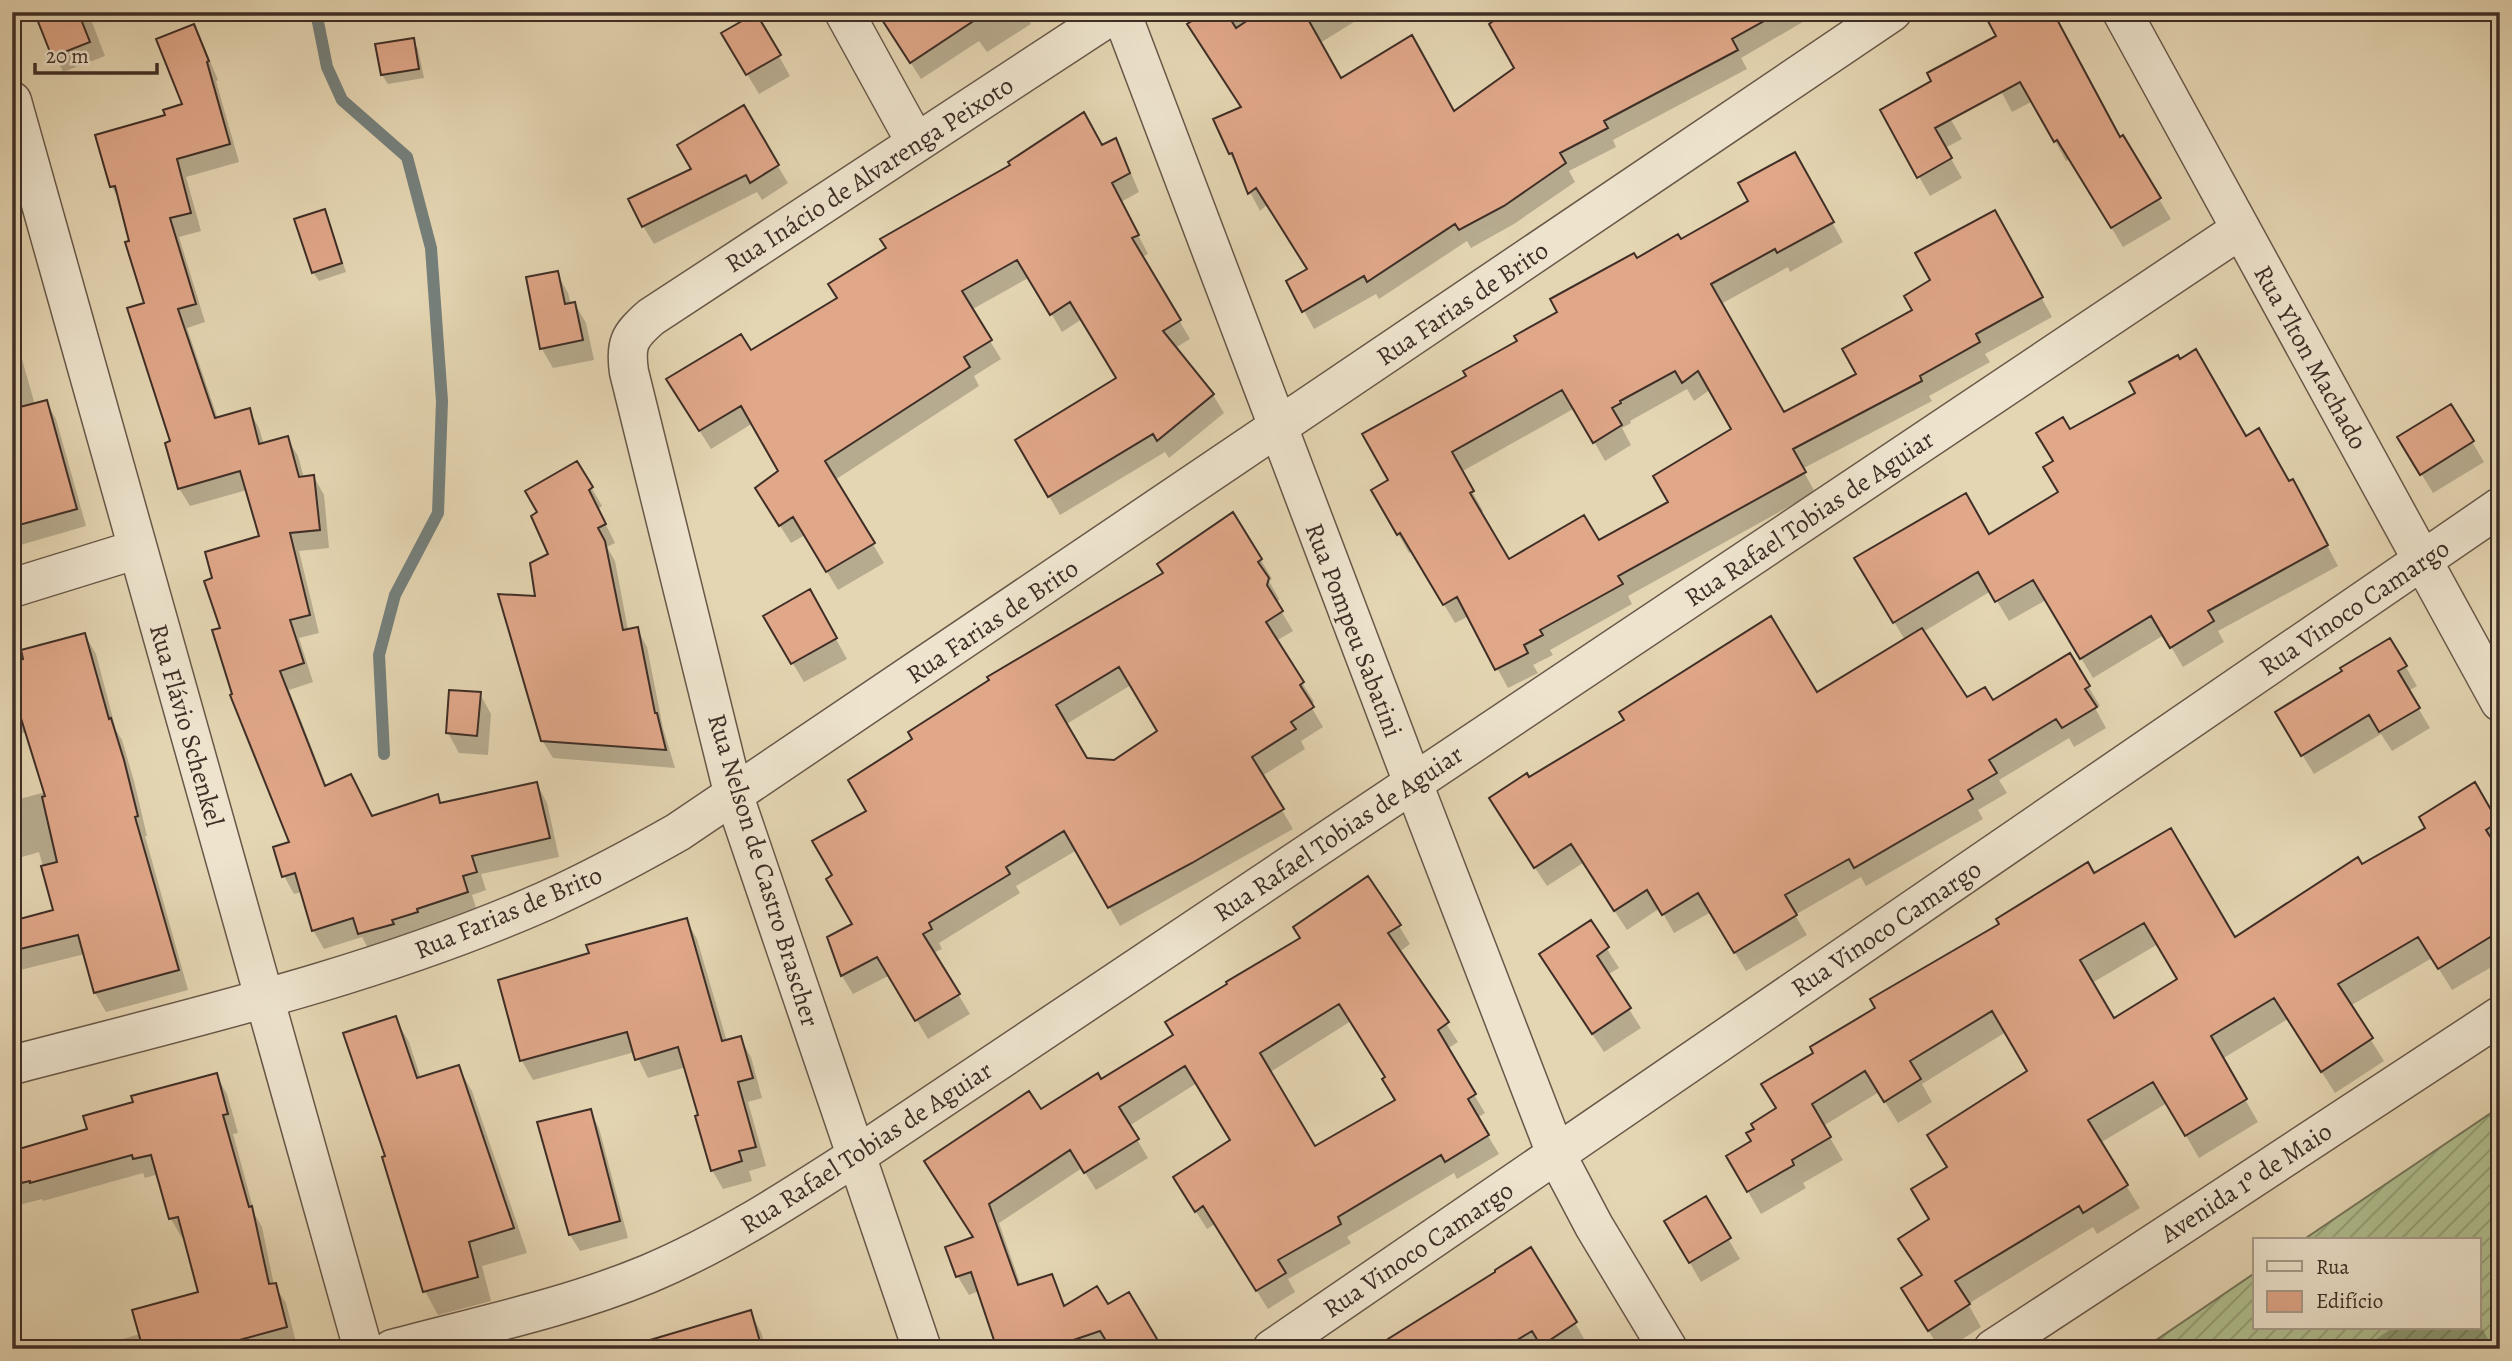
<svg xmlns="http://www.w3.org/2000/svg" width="2512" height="1361" font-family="Alegreya,serif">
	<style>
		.garden { fill: url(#garden-furrows); stroke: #77765b; stroke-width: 2 }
		.shadow { fill: #0003; fill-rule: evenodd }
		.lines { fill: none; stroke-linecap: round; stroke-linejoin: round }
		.stream { stroke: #75807c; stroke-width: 12 }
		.building { fill: #e0a789; stroke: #3e2e26; stroke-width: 2; fill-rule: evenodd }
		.minor-casing { stroke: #685849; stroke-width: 41 }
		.minor { stroke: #eee4ce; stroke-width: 38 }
		.labels { text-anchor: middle; stroke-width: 6; stroke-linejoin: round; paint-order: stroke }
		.street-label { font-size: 26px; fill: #3e2e26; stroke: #eee4ce }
	</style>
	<defs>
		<pattern id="garden-furrows" width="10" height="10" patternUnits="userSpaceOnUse" patternTransform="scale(1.75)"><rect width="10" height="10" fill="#b0bf90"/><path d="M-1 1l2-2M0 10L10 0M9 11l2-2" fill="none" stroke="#919c75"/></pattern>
	</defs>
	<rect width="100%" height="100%" fill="#e5d6b3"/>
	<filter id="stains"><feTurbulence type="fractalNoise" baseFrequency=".00286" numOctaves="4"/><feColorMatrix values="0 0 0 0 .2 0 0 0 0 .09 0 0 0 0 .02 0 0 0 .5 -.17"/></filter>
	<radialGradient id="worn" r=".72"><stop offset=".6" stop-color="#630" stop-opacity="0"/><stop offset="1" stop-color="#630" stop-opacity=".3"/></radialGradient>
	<path class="garden" d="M2500,1107v242h-357l112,-76v55h224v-88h-176z"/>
	<path class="shadow" d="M41,12h47l17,44 -42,16 -24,-52 5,-1z
		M209,12h15l-12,4z
		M878,12h149l-2,1 6,11 -44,28 -8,-11 -58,38z
		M1229,12h141l-50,31 21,37 112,33 206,-101h161l-79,46 6,11 -134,71 3,7 -47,24 6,11 -61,42 -43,24 -4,-7 -88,58 -3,-5 -62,35 -26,-47 21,-12 -41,-66 -8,7 -30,-57 12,-46 -17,-93z
		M756,15l34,61 -31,18 -36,-60z
		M193,26l10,18 15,36 -2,1 23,81 -53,15 15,54 -22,6 26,85 -18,6 31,91 31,-9 10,18 5,17 23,-7 11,18 6,22 10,-1 10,18 5,53 -30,3 20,82 -20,5 14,44 -24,8 38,97 45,31 65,-22 4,8 96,-20 10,19 12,54 -78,17 5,16 -14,5 5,16 -107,41 -8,-15 -38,12 -11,-19 -11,-38 -8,2 -10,-18 8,-33 -58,-148 -20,-116 47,-42 -14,-47 -57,16 -11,-18 -33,-183 -25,-102 -9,-16 -14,-51 69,-19 17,-11z
		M413,40l5,9 6,29 -36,6 -6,-9z
		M1978,47l142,92 2,-2 49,82 -48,28 -53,-88 -4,2 -33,-60 -21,11z
		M1930,83l32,56 -17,9 17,30 -32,18 -48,-85z
		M743,108l45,75 -26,17 -5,-8 -103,52 -11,-18 50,-56z
		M1115,141l10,18 14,33 -18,10 27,52 -6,3 48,82 -15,9 38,47 11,18 -55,45 -4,-6 -105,63 -43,-74 101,-63 -36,-59 -20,13 -32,-55 -59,33 30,49 -27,17 5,10 -144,94 49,83 -46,27 -33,-55 -14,8 -23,-36 12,-35 -27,-49 -42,26 -32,-51 71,-45z
		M1794,154l49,88 -53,30 -2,-5 -67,37 63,110 74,-39 57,-64 90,-80 47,86 -67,37 5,8 -61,34 3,5 -130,68 13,23 -187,104 4,8 -82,46 3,5 -20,10 5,8 -30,15 -39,-72 -14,7 -43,-72 -3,2 -36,-63 17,-9 78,-104 169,-116 43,-20 70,-40zM1687,389l7,12 17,-12 22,40 -63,73 -72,40 -90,19 -28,-48 3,-2 -22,-39 114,-64 30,53 26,-16 -9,-17 9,-5 -1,-2z
		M324,211l5,10 17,51 -27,9 -6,-9z
		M557,273l11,20 3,11h4l11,19 8,37 -41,8 -11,-19 -14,-70z
		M12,324l23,81 11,-3 10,17 30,107 -69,20 1,4 -6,2z
		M2451,406l33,56 -51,31 -22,-36z
		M2070,432l175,6 59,64 34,64 -120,65 6,11 -41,25 -19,-32 -71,43 -47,-78 -37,21 -18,-30 -68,41 43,68 26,2 96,-16 12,20 -5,2 11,20 -32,19 -5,-9 -70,42 8,13 -29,17 5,9 -117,67 -5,-9 -66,38 12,20 -61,36 -35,-59 -37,21 -14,-25 -33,22 -44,-67 -36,23 -45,-68 27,-38 287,-86 89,-54 -37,-61 121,-43 71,-43 -5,-31z
		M577,463l25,43 -4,3 17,34 -8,4 8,14 13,69 9,-1 10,18 16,81 12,40 -122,-10 -11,-18 -5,-143z
		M1261,560l11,19 -3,2 10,18 -2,5 16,27 -17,10 38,61 -4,3 13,22 -22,14 4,8 -43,27 31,53 -173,97 -43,-76 -61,36 4,7 -81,50 3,6 -9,4 37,61 -42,25 -38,-64 -37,19 -11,-18 -13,-38 25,-13 -20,-49 34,-65zM1131,685l28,47 -64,42 -30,-49z
		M810,592l37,67 -43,23 -39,-65z
		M85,635l11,19 20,76 6,10 12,41 13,55h-2l43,154 -82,22 -11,-19 -10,-39 -73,18v-49l43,-12 -16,-59 -27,8v-59l34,-9 -19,-60 -15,4v-82z
		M2390,640l27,46 -9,5 22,37 -38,23 -11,-17 -67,40 -26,-42 57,-60z
		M480,694l11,20 -3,41 -29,-2 -11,-20z
		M2474,784l26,44v134l-48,28 -20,-32 -82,48 34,55 -49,32 -47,-74 -66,40 36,63 -59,36 -32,-55 -67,40 40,65 -43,26 -4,-7 -125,77 13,23 -34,22h-7l-24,-38 15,-92 18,-51 80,-96 -23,-40 -84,52 10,18 -34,21 -19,-31 -56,34 20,34 -40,23 3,5 -45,26 -33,-57 24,-15 4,-13 22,-20 315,-234 141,64 194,-110zM2158,944l21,36 -66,41 -21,-38z
		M686,920l11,19 30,103 13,-4 11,19 11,41 -14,4 18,64 -17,5 3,10 -29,8 -11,-19 -26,-103 -38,11 -13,-26 -102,28 -11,-19 -22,-80 91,-26z
		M1590,922l29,46 -12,7 34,53 -37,24 -52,-78z
		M1399,926l11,18 -11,8 59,90 -11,7 38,64 -8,5 22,36 -42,25 -3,-6 -107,64 4,6 -63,36 7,13 -27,17 -53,-85 -8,5 -21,-33 46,-56 -35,-57 -68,43 19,32 -52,32 -14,-22 -83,55 22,63 30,-10 15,31h41l54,42h-163l-19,-58 -10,4 -11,-18 -11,-29 28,-10 -38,-58 104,-68zM1351,1021l36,57 10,23 -83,48 -45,-76z
		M12,1006l10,35 -10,2z
		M395,1018l14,24 12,37 37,-12 14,24 55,162 -45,13 9,35 -53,14 -13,-24 -38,-134z
		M216,1075l11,19 11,39 -5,1 22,81 7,12 12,58 12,18 11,43 -10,3h-199l52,-15 60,-40 -15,-57 -3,1 -11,-19 -12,-45 -14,4 -2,-5 -100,28 -1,-2 -30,8v-59l2,4 75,-22 46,-27z
		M590,1111l9,17 29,110 -48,13 -10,-16z
		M1705,1199l35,60 -39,23 -35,-60z
		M750,1312l11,20 5,17h-67z
		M1575,1323l11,19 -8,7h-204z
		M2479,1323l9,16 -7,5 3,5h-122l30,-21 5,2 82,-2z
		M64,1344l3,5h-20z"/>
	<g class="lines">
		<path class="stream" d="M316,12l11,55 15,33 65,57 24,91 11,153 -4,112 -43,82 -16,60 5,99"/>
	</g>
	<path class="building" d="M55,12h23l12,30 -38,15 -15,-38z
		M877,12h110l-77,51z
		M1206,12h20l10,16 24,-16h44l37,66 71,-43 42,76 60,-43 -25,-44 17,-12h274l-48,27 6,11 -134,71 4,7 -48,25 6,10 -62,43 -45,24 -4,-6 -88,58 -3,-6 -62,36 -16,-31 21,-12 -51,-81 -8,6 -16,-41 -3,1 -16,-35 28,-12 -54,-83z
		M1983,12h70l67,125 3,-2 38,63 -50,30 -54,-88 -3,2 -34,-60 -85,46 17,30 -35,20 -37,-68 51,-29 -4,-8 69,-37z
		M756,13l25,42 -35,20 -25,-42z
		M194,24l15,37 -2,1 23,82 -53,15 14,54 -21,5 26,86 -18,5 37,109 35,-10 9,36 29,-8 11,41 15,-2 6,55 -30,3 20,82 -20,5 14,43 -24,8 45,115 26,-12 21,42 66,-22 2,9 97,-21 13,56 -78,18 5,16 -14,4 5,16 -51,17 1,3 -26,8 2,4 -36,10 -5,-16 -41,13 -17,-58 -13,4 -9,-30 16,-5 -59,-147 2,-1 -20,-64 8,-2 -16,-47 8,-3 -7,-26 54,-16 -19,-65 -62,18 -13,-46 5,-2 -43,-133 17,-5 -19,-61 4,-1 -14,-55 -5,1 -15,-52 70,-20 -2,-5 19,-6 -26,-65z
		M414,38l5,31 -38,6 -6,-31z
		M744,105l35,60 -29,18 -4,-8 -104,52 -14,-28 63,-30 -14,-24z
		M1084,112l18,33 14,-7 14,35 -18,10 27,52 -7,3 49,82 -18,11 51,63 -57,47 -4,-7 -105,63 -33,-57 101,-62 -46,-76 -20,13 -33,-55 -55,31 30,49 -28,17 6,10 -145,94 50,82 -49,29 -33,-55 -14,9 -24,-38 23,-17 -37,-65 -42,25 -33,-52 75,-45 10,16 86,-52 -9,-14 58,-36 -6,-9 130,-74 -2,-3z
		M1795,152l39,70 -57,31 -2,-4 -64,35 73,128 72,-38 -14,-25 70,-39 -8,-14 26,-16 -15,-27 80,-43 48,87 -67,37 4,8 -60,34 2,5 -129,68 13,23 -188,104 5,8 -83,46 3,5 -19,10 4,8 -33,17 -38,-73 -14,8 -43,-72 -3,2 -26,-45 17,-10 -26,-46 104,-58 -3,-5 54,-30 -3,-5 43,-24 -7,-13 84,-46 3,5 41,-24 3,5 67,-38 -10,-18zM1675,371l7,12 16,-12 33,58 -78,47 15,26 -69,38 -15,-25 -75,44 -39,-66 4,-2 -22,-39 110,-62 31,53 29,-18 -10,-17 9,-5 -1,-2z
		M325,209l17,54 -30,10 -18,-54z
		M558,271l7,33 10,-2 8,38 -43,9 -14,-72z
		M2196,349l50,87 13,-8 30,53 4,-2 35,66 -120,66 6,10 -44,27 -19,-32 -71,43 -47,-79 -38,22 -17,-30 -85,51 -39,-65 112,-65 23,41 69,-42 -15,-25 10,-6 -17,-28 27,-16 7,12 65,-36 -6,-11 49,-27 2,4z
		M47,400l30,109 -65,18v-118z
		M2451,404l23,37 -54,34 -23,-38z
		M577,461l16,26 -4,3 17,34 -8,4 7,13 18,89 15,-3 17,86h2l9,37 -125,-9 -43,-147 37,2 -5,-33 18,-9 -17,-38 6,-4 -12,-21z
		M1233,512l29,47 -4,3 11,16 -2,7 16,26 -17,11 38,60 -4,3 14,22 -23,15 5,7 -44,28 32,52 -92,54 -84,45 -44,-77 -58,36 4,7 -81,49 3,6 -9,5 37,60 -45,27 -38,-64 -36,19 -14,-39 25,-13 -26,-45 6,-4 -20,-34 54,-30 -18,-31 64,-41 -4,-7 81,-52 -2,-3 176,-104 -6,-9zM1119,667l38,64 -43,29 -27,-2 -31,-53z
		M810,589l27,49 -46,26 -28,-48z
		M1771,616l46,76 105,-64 45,69 18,-10 8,13 77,-47 20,33 -5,3 12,18 -35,21 -6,-9 -67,41 8,13 -29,17 5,9 -119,69 -5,-9 -64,36 12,20 -63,38 -36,-60 -36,22 -15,-25 -33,21 -43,-67 -37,24 -45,-70 38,-25 2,4 95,-57 -5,-8z
		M85,633l24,86 2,-1 13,42 14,56 -3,1 44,153 -85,23 -16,-58 -66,16v-30l41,-11 -12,-44 16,-4 -15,-65 3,-1 -26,-84 -7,2v-52l11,-3 -2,-9z
		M2390,638l17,28 -9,5 22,37 -41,24 -10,-17 -68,41 -26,-44 67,-41 -2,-3z
		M449,690l32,2 -4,44 -31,-3z
		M2475,782l23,40 -12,8 14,22v79l-62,38 -20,-32 -80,47 35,54 -52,34 -47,-74 -63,38 36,63 -62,37 -32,-54 -65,38 40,65 -45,28 -4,-7 -124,75 15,23 -42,27 -27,-43 21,-13 -24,-36 31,-20 -18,-30 36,-22 -20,-32 100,-64 -35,-60 -82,50 11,18 -37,23 -19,-31 -53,33 19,33 -39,23 2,5 -47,27 -21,-36 25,-15 -5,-8 8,-4 -3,-5 25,-16 -15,-24 52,-31 -3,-6 65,-39 -5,-9 129,-75 -3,-5 92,-57 6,11 77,-45 64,109 123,-80 4,7 63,-36 -6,-11zM2144,923l33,56 -63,39 -34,-58z
		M1368,876l33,49 -13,8 61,89 -11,8 38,64 -8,5 21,36 -44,27 -4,-7 -103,62 3,7 -63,36 8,13 -30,18 -53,-85 -8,6 -22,-35 57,-37 -45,-74 -66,41 20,32 -55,34 -14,-23 -81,54 29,81 34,-11 12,32 33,-20 11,18 21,-12 34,57h-52l-11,-18 -53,18h-50l-26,-77 -15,5 -11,-30 28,-10 -49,-76 105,-70 12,18 57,-36 3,6 72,-44 -8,-13 62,-38 -1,-2 74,-44 -7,-11zM1339,1004l46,73 -3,2 13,21 -80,46 -55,-93z
		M687,918l35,123 19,-5 12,42 -15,4 18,65 -17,4 3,10 -31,10 -16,-55 3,-1 -20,-68 -43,13 -8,-28 -107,29 -22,-81 91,-27 -3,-8z
		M1591,920l18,27 -12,9 34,52 -39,26 -53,-80z
		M396,1016l21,62 42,-13 55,163 -45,14 9,35 -55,15 -41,-135 3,-1 -42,-123z
		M217,1073l11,41 -5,1 26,92 3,-1 17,78 7,-1 11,44 -81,22h-63l-11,-39 66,-18 -20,-75 -9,2 -18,-64 -18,4 -1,-4 -102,28v-2l-18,4v-34l75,-22 -4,-13 50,-14 -2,-6z
		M591,1109l29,112 -51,14 -32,-113z
		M1706,1196l25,42 -42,25 -25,-42z
		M1531,1247l46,75 -36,24 -9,-15 -30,18h-130l123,-77v-2z
		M751,1310l11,39h-111l-1,-9z"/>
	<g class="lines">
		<defs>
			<path id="minor" d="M844,12l72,131
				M1121,12l292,771 143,371 38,72 74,123
				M2122,12l378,690
				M12,101l351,1248
				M12,588l126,-39
				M12,1065c180,-47 363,-89 533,-164 46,-21 89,-44 133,-69l1214,-820
				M392,1349c86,-23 174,-41 256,-75 74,-31 141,-75 208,-118l1385,-927
				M922,1349l-188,-553 -105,-424c-4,-28 0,-36 22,-55l465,-305
				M1272,1349l1228,-842
				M1993,1349l507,-333"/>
		</defs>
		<use href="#minor" class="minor-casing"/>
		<use href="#minor" class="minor"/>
	</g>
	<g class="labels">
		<g class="street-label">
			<text transform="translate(869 174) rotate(-33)" y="9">Rua Inácio de Alvarenga Peixoto</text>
			<text transform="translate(1462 303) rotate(-34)" y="9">Rua Farias de Brito</text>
			<text transform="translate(2311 357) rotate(61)" y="9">Rua Ylton Machado</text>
			<text transform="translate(1809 518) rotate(-34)" y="9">Rua Rafael Tobias de Aguiar</text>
			<text transform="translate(2354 607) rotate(-34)" y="9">Rua Vinoco Camargo</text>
			<text transform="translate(992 621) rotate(-34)" y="9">Rua Farias de Brito</text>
			<text transform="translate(1354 630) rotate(69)" y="9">Rua Pompeu Sabatini</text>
			<text transform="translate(187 725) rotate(74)" y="9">Rua Flávio Schenkel</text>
			<text transform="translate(1338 833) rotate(-34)" y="9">Rua Rafael Tobias de Aguiar</text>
			<text transform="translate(764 870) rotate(73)" y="9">Rua Nelson de Castro Brascher</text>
			<text transform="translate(508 912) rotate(-23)" y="9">Rua Farias de Brito</text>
			<text transform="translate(1886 928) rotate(-34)" y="9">Rua Vinoco Camargo</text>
			<text transform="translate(866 1147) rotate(-33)" y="9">Rua Rafael Tobias de Aguiar</text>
			<text transform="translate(2246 1182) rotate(-33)" y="9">Avenida 1º de Maio</text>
			<text transform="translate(1418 1249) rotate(-34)" y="9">Rua Vinoco Camargo</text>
		</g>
	</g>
	<rect width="2512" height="1361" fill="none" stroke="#e5d6b3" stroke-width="42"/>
	<rect x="14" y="14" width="2484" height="1333" fill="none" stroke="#3e2e26" stroke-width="3.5"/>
	<rect x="21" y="21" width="2470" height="1319" fill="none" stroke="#3e2e26" stroke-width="2"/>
	<rect x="2253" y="1238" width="228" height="91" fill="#eee4ce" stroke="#a89b8b" stroke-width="2"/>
	<rect x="2267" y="1261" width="35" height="10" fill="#eee4ce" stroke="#a89b8b" stroke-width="2"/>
	<text x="2316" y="1274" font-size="21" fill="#3e2e26">Rua</text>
	<rect x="2267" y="1291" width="35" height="21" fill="#e0a789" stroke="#a89b8b" stroke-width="2"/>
	<text x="2316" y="1308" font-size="21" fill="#3e2e26">Edifício</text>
	<path d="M35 63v10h122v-10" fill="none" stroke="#3e2e26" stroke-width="3.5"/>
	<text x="46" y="63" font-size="21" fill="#3e2e26" stroke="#eee4ce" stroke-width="5" paint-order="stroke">20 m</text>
	<rect width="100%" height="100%" filter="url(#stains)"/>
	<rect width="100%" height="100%" fill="url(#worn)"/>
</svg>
